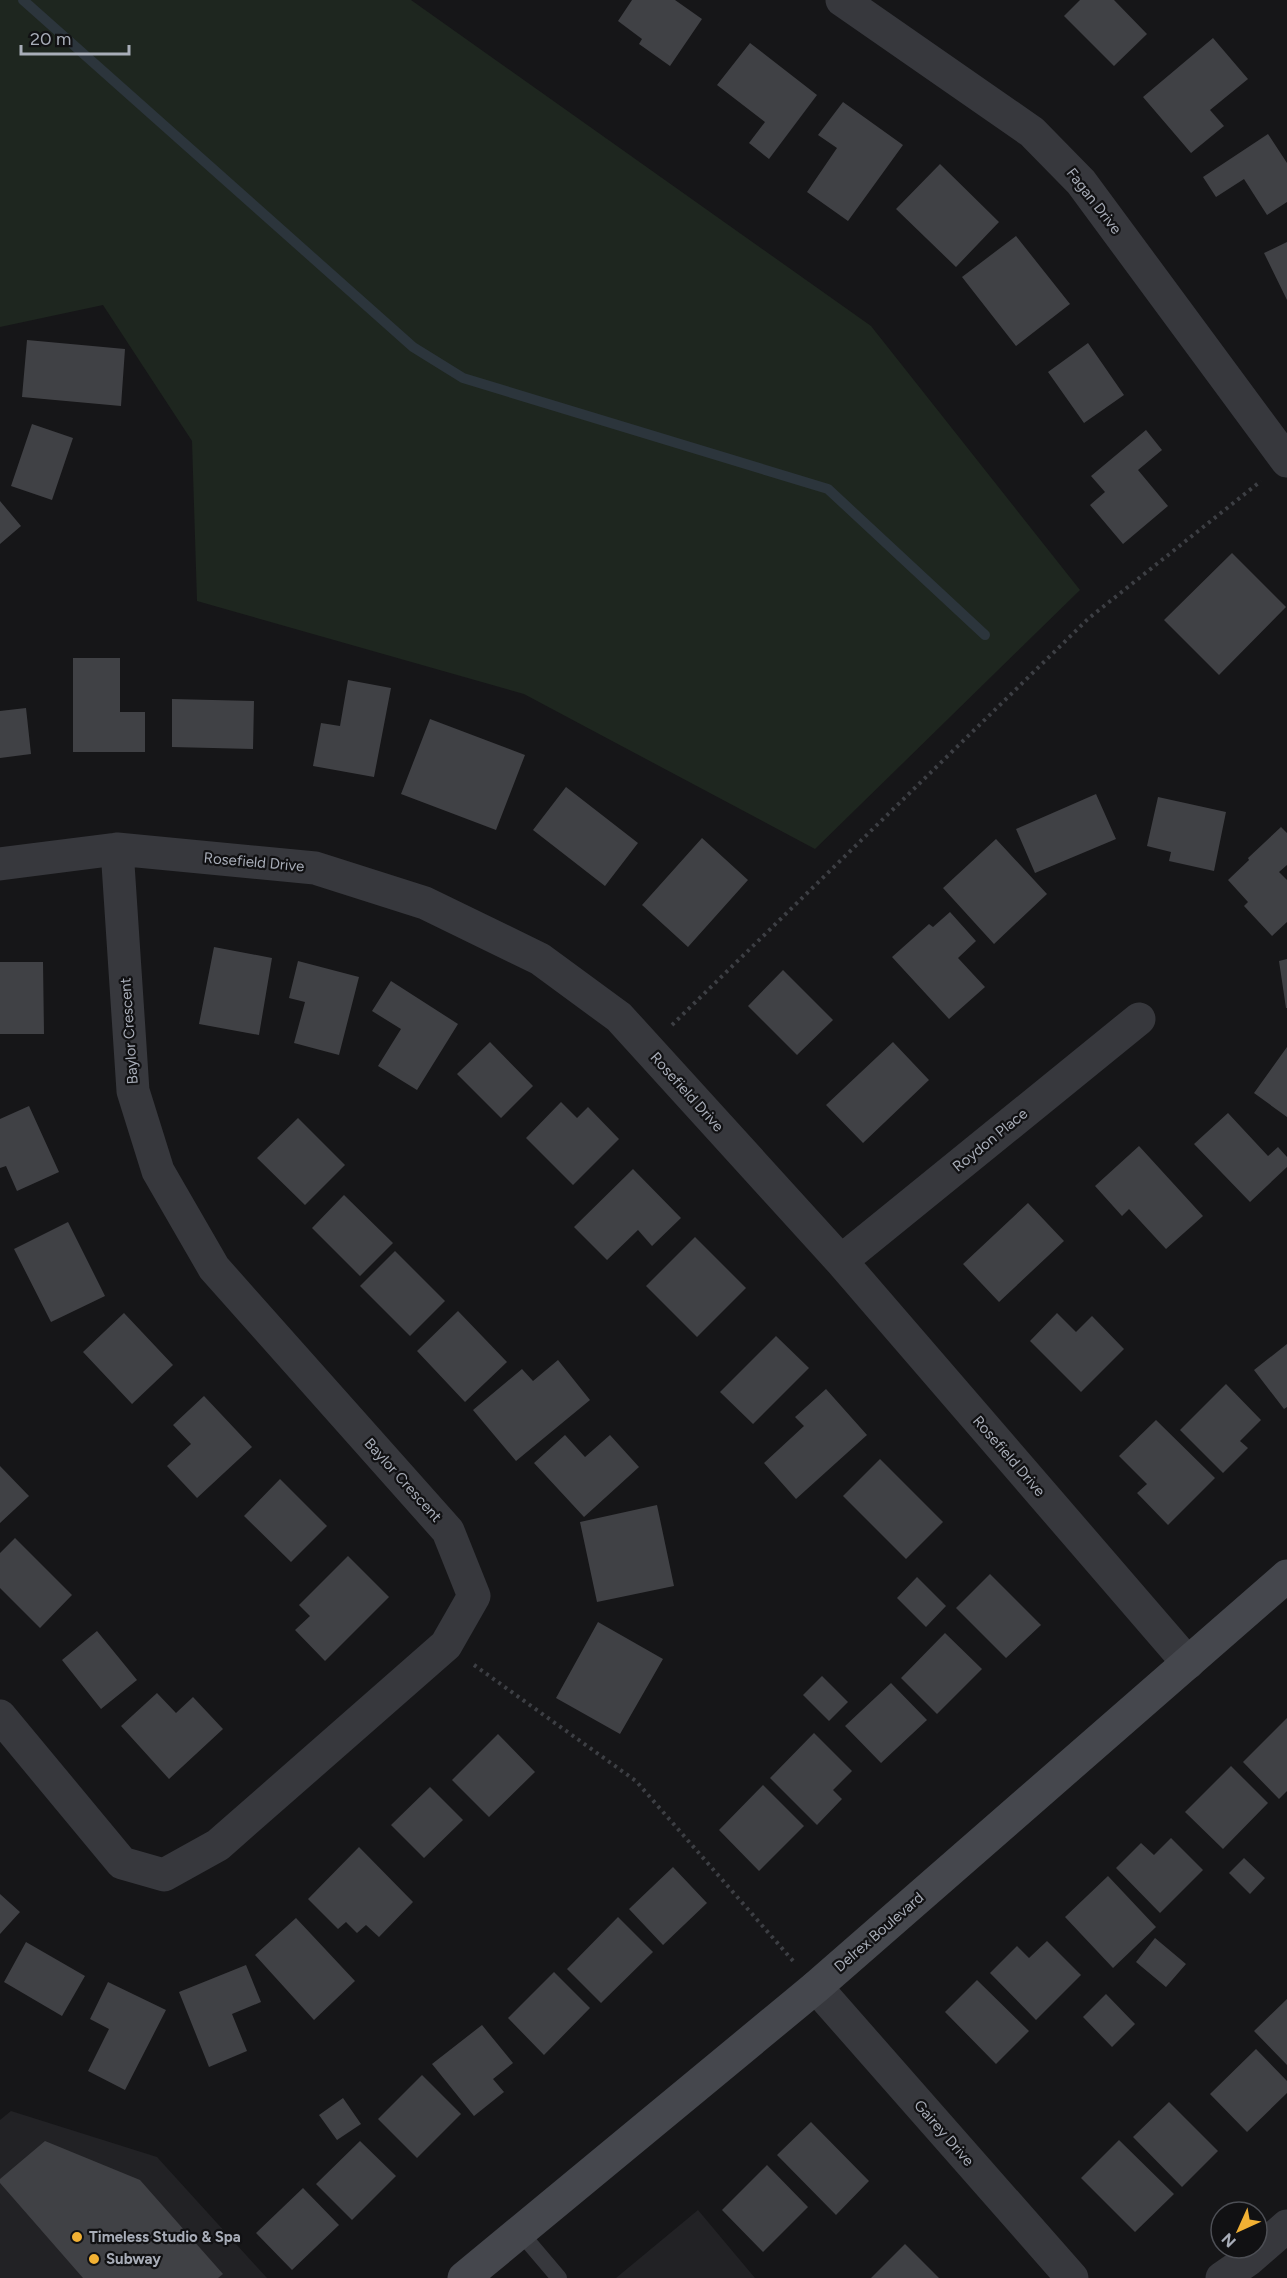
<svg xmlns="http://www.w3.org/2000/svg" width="1287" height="2278" font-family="Figtree,sans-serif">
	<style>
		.built { fill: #222225 }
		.green { fill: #1e261f }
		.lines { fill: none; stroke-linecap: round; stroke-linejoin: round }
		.stream { stroke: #2c353c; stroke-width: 10 }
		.building { fill: #404145 }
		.path { stroke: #3d3f44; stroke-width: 4; stroke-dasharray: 3 4.5; stroke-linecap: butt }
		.lane { stroke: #37383d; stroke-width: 16 }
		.street { stroke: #37383d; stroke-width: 33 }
		.secondary { stroke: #45474d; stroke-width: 33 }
		.poi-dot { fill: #f2b134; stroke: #111113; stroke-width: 2 }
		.labels { text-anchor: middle; stroke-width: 4.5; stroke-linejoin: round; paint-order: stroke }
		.street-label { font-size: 15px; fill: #a8adb8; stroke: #111113 }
		.poi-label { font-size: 15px; font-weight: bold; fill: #a8adb8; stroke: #111113; text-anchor: start }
	</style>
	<rect width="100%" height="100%" fill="#161618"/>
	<path class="built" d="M11,2111l146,46 110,121h-267v-158z
		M698,2210l57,68h-139z"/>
	<path class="green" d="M0,0h411l460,326 209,264 -265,259 -291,-155 -327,-93 -5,-160 -89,-136 -103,22z"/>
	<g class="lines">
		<path class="stream" d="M23,0l390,347 50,31 365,111 157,146"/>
	</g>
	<path class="building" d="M632,0h43l27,19 -32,47 -31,-22 3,-5 -24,-18z
		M1080,0h34l33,34 -33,32 -50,-50z
		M1213,38l35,41 -38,31 14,16 -33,27 -48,-56z
		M750,43l67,52 -48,64 -20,-16 16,-21 -48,-37z
		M843,102l60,43 -55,76 -41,-29 30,-44 -19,-13z
		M1268,134l19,29v39l-20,13 -23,-36 -28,18 -13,-20z
		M940,164l59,58 -43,45 -60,-58z
		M1016,236l54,68 -54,42 -54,-69z
		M1287,242v58l-23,-47z
		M27,340l98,9 -4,57 -99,-9z
		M1088,343l36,52 -40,28 -36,-51z
		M32,424l41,14 -21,62 -41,-14z
		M1146,430l16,20 -24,20 30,36 -45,38 -33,-39 15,-13 -14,-16z
		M0,501l21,25 -21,18z
		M1232,553l54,54 -67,68 -55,-55z
		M73,658h47v54h25v40h-72z
		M348,680l43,8 -17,89 -61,-11 8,-43 19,3z
		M172,699l82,2 -1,48 -81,-2z
		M26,708l5,46 -31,4v-47z
		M430,719l95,36 -29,75 -95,-36z
		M566,787l72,56 -33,43 -72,-56z
		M1096,794l20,45 -81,34 -19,-44z
		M1158,797l68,15 -12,59 -45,-10 2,-9 -24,-6z
		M1281,827l6,6v32l-8,7 8,8v42l-15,14 -28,-30 4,-4 -20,-22 21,-20 -1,-2z
		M702,838l46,42 -60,67 -46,-42z
		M996,839l51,55 -53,50 -51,-56z
		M950,912l26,29 -18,17 27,29 -36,32 -57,-62 37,-33 4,3z
		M214,947l58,11 -13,77 -60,-11z
		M1287,959v49h-1l-7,-47z
		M298,961l61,16 -20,78 -45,-12 11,-41 -16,-4z
		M0,962h43l1,72h-44z
		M783,970l50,50 -36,35 -49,-49z
		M391,981l67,43 -41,66 -39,-24 23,-37 -29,-18z
		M490,1042l43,44 -32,32 -44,-44z
		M893,1042l36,38 -66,63 -37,-38z
		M1287,1047v70l-33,-24z
		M561,1102l16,16 11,-11 31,32 -46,46 -47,-47z
		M29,1106l30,66 -42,19 -11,-25 -6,2v-49z
		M1228,1113l40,43 10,-9 9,10v10l-37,35 -56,-58z
		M298,1118l47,47 -40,40 -48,-47z
		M1139,1146l64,70 -37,33 -37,-40 -7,7 -27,-30z
		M633,1169l48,49 -29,28 -14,-16 -31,30 -33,-33z
		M344,1195l49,48 -33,33 -48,-48z
		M1028,1203l36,38 -65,61 -36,-38z
		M68,1222l37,74 -54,26 -37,-73z
		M695,1237l51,51 -49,49 -51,-51z
		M395,1251l50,50 -35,35 -50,-50z
		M458,1311l49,51 -42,40 -48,-51z
		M124,1313l49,52 -41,39 -49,-52z
		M1057,1313l19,19 16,-16 32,33 -43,43 -51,-51z
		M776,1336l33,32 -56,56 -33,-32z
		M1287,1344v63l-3,2 -30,-39z
		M558,1360l32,40 -74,61 -43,-51 49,-41 11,12z
		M1226,1384l35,36 -21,21 8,7 -25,25 -43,-43z
		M826,1389l41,46 -71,64 -32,-36 40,-37 -9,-9z
		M204,1396l48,51 -55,51 -30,-32 24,-22 -18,-19z
		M1156,1420l59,58 -47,47 -31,-32 10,-9 -28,-28z
		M565,1435l20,22 25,-22 29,32 -55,50 -50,-54z
		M880,1459l63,63 -37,37 -63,-63z
		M0,1466l29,30 -29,27z
		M280,1479l47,47 -36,36 -47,-46z
		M657,1505l17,81 -77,16 -17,-80z
		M15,1538l57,57 -32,33 -40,-40v-35z
		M348,1556l41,41 -64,64 -30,-31 15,-14 -11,-11z
		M990,1574l51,51 -35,33 -50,-50z
		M917,1577l29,29 -20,21 -29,-29z
		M598,1622l65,37 -43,75 -64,-36z
		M97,1631l40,49 -36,29 -39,-49z
		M945,1633l37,36 -45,45 -36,-36z
		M822,1676l26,26 -19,19 -26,-26z
		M891,1683l36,37 -46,43 -36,-37z
		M157,1693l19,20 17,-16 30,32 -54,50 -48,-53z
		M1287,1718v73l-8,8 -36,-37z
		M814,1733l38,38 -19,19 9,9 -25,26 -47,-47z
		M498,1734l37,38 -46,45 -37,-37z
		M1231,1766l37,37 -45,46 -38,-37z
		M763,1785l41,41 -45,45 -40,-41z
		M430,1787l33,33 -39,38 -33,-33z
		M1171,1838l32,32 -43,43 -44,-45 25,-25 13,12z
		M359,1847l54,55 -34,35 -13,-12 -9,8 -11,-11 -8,7 -30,-30z
		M1244,1858l21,20 -15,16 -21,-21z
		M673,1867l34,36 -44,42 -34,-36z
		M1108,1876l48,51 -43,41 -48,-51z
		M0,1894l20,18 -20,22z
		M618,1917l35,35 -52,51 -34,-34z
		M296,1918l59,63 -41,39 -59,-65z
		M1155,1938l31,26 -20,23 -30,-25z
		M1047,1941l34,34 -45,45 -46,-47 27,-27 12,12z
		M26,1942l59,34 -23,40 -58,-34z
		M246,1965l15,37 -29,12 15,37 -38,16 -30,-75z
		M554,1972l36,36 -46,47 -36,-37z
		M977,1980l52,51 -33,33 -51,-52z
		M108,1982l58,28 -41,80 -37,-19 21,-42 -19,-10z
		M1106,1994l29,30 -23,23 -29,-30z
		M1287,1999v66l-33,-34z
		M482,2025l31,38 -20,16 11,13 -30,24 -42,-52z
		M1256,2049l31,32v12l-40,39 -37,-38z
		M422,2075l39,39 -44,44 -39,-39z
		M343,2098l18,26 -24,16 -18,-25z
		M1169,2102l49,49 -36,36 -49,-50z
		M811,2122l58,59 -33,34 -59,-60z
		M1119,2140l55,54 -39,38 -54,-54z
		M45,2141l95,39 83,94 -5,4h-135l-83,-95v-4z
		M360,2141l36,35 -44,44 -36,-36z
		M767,2165l41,42 -45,45 -41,-42z
		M303,2188l36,37 -47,45 -36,-37z
		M905,2244l34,34h-68z"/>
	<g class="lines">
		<path class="path" d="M672,1025l417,-407 172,-137
			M474,1665l162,116 158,181"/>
		<path class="lane" d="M520,2232l39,46"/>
		<path class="street" d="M842,0l190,132 49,50 206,279
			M0,864l117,-15 198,19 110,35 115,56 79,58 222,244 347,402
			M841,1261l298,-242
			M0,1716l122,147 42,12 54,-30 228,-200 28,-49 -26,-65 -234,-263 -56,-97 -25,-80 -16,-242
			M816,1987l256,291
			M1222,2278l26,-18 39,-34"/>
		<path class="secondary" d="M464,2278l352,-291 471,-411"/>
	</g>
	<g class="poi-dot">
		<circle cx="77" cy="2237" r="6"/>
		<circle cx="94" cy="2259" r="6"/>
	</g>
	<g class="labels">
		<g class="street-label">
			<text transform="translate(1094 201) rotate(52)" y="5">Fagan Drive</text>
			<text transform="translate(254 862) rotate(5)" y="5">Rosefield Drive</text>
			<text transform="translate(129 1031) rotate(-94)" y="5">Baylor Crescent</text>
			<text transform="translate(687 1092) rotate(48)" y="5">Rosefield Drive</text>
			<text transform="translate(990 1140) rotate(-39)" y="5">Roydon Place</text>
			<text transform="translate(1009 1456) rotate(49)" y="5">Rosefield Drive</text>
			<text transform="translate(403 1480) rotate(48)" y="5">Baylor Crescent</text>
			<text transform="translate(879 1932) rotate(-41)" y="5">Delrex Boulevard</text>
			<text transform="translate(944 2133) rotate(49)" y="5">Gairey Drive</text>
		</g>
		<g class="poi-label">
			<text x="89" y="2242">Timeless Studio &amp; Spa</text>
			<text x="106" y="2264">Subway</text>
		</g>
	</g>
	<g transform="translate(1239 2230) rotate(225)"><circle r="28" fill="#111113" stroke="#4d4f55" stroke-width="1.5"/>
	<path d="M0-4.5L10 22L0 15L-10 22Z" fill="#f2b134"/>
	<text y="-9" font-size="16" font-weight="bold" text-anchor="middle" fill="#a8adb8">N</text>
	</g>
	<path d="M21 45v9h108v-9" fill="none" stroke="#a8adb8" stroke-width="3"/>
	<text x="30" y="45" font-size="18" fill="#a8adb8" stroke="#111113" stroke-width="4.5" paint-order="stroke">20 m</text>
</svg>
